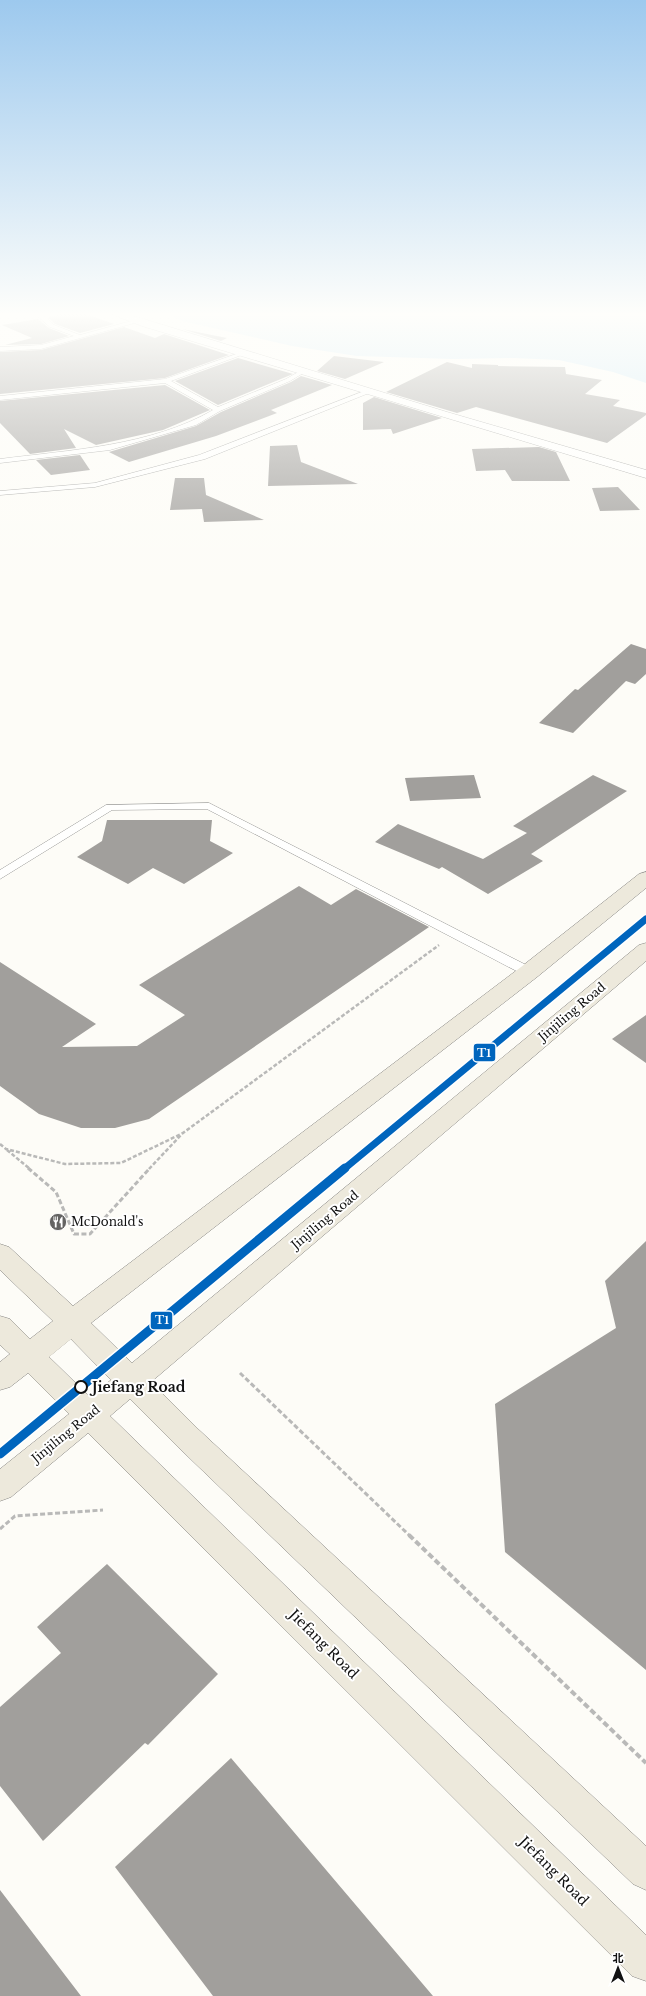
<svg xmlns="http://www.w3.org/2000/svg" width="646" height="1996" font-family="'Libre Baskerville','Noto Sans SC',serif">
	<style>
		.water { fill: #cde8f7 }
		.building { fill: #a19f9c }
		.lines { fill: none; stroke-linecap: round; stroke-linejoin: round }
		.service-casing { stroke: #979795; stroke-width: 1 }
		.minor-casing { stroke: #979795; stroke-width: 1 }
		.primary-casing { stroke: #858482; stroke-width: 1 }
		.path-far2 { stroke: #b9b9b8; stroke-width: 2.5; stroke-dasharray: 4 2; stroke-linecap: butt }
		.path-far1 { stroke: #b9b9b8; stroke-width: 3; stroke-dasharray: 5 2.5; stroke-linecap: butt }
		.path { stroke: #b9b9b8; stroke-width: 4; stroke-dasharray: 6 3; stroke-linecap: butt }
		.service { fill: #fffffe; fill-rule: evenodd }
		.minor { fill: #fffffe; fill-rule: evenodd }
		.primary { fill: #ede9dc; fill-rule: evenodd }
		.rail-1-far1-casing { stroke: #fff; stroke-width: 10 }
		.rail-1-casing { stroke: #fff; stroke-width: 12 }
		.rail-1-far1 { stroke: #0065bd; stroke-width: 7 }
		.rail-1 { stroke: #0065bd; stroke-width: 9 }
		.stop-dot { fill: #fff; stroke: #111; stroke-width: 2 }
		.labels { text-anchor: middle; stroke-width: 4; stroke-linejoin: round; paint-order: stroke }
		.street-label { font-size: 12px; fill: #111; stroke: #fff }
		.poi-label { font-size: 12px; fill: #111; stroke: #fff; text-anchor: start }
		.near-stop-label { font-size: 14px; font-weight: bold; fill: #111; stroke: #fff; text-anchor: start }
		.near-street-label { font-size: 14px; fill: #111; stroke: #fff }
		.line-badge { stroke: #fff; stroke-width: 1.5 }
		.badge-label { font-size: 11px; text-anchor: middle; font-weight: bold; fill: #fff }
	</style>
	<rect width="100%" height="100%" fill="#fdfcf7"/>
	<path class="water" d="M166,313h480v70l-33,-11 -54,-12 -45,-2 -61,1 -96,-3 -65,-10 -110,-25z"/>
	<path class="building" d="M69,313h14l31,11 -34,9 -25,-9 -7,-7z
		M38,319l11,9 20,8 -28,8 -36,1 27,-7 -30,-13z
		M124,327l31,11 9,-4 65,21 -64,23 -165,16v-42l41,-2z
		M182,329l45,9 -6,3z
		M334,356l50,6 -39,17 -28,-8z
		M238,358l55,16 -75,31 -43,-24z
		M447,362l25,6v-4l26,1v1l67,1 1,7 36,6 -17,14 35,6 -7,6 33,7v2l-39,28 -131,-36 -19,6 -71,-21z
		M301,376l31,9 -61,25 6,3 -61,23 -87,26 -20,-10 87,-26 25,-14 70,-30z
		M165,385l45,25 -47,20 -67,15 -32,-16 12,19 -46,6 -30,-31v-22z
		M374,397l68,21 -49,16 -2,-5 -28,1v-27z
		M297,445l4,17 57,22 -90,2 2,-40z
		M539,447l17,5 14,29h-58l-7,-11 -29,1 -4,-22z
		M80,455l10,15 -39,5 -15,-15z
		M175,478h29l2,17 58,25 -60,2 -2,-13 -32,1z
		M618,487l22,23 -40,1 -8,-23z
		M631,644l15,5v25l-11,10 -9,-3 -53,52 -34,-10 36,-34 3,1z
		M474,775l7,23 -71,3 -5,-23z
		M593,775l34,16 -96,63 12,7 -55,33 -46,-27 -3,2 -64,-27 23,-18 85,35 44,-26 -14,-7z
		M107,820h105l-2,21 23,12 -49,31 -31,-16 -25,16 -51,-27 25,-16z
		M299,886l32,19 25,-16 73,38 -280,192 -34,9h-34l-42,-14 -39,-28v-124l96,62 -34,23 75,-1 48,-31 -46,-30z
		M646,1015v48l-34,-24z
		M646,1241v429l-141,-118 -10,-148 121,-76 -11,-47z
		M107,1564l111,110 -70,71 -3,-2 -102,98 -43,-55v-79l61,-54 -24,-26z
		M231,1758l202,238h-220l-98,-129z
		M0,1890l81,106h-81z"/>
	<g class="lines">
		<defs>
			<path id="service" d="M34,313h7l13,12 26,10 55,-15 3,2 -97,27 -41,2v-4l41,-2 33,-9 -24,-9z
				M242,352l5,1 -76,28 47,26 68,-28 14,-8 5,1 -15,9 -70,30 -24,14 -86,25 -110,13v-4c70,-9 151,-13 213,-49l-48,-27 -165,17v-4l165,-17z
				M367,390l3,2 -1,1 -164,66 -110,28 -95,8v-4l95,-8 104,-28z
				M209,803l325,166 1,3 -1,3h-10l-317,-166 -95,1 -112,69v-9l106,-65z"/>
			<path id="minor" d="M109,313h15l323,99 199,58v8l-504,-152z"/>
			<path id="primary" d="M646,872v16l-109,89 -446,346 41,40 507,-418 7,-2v18l-495,421 47,47 448,417v44l-13,-6 -455,-437 -48,-48 -20,17 536,519v46l-14,-5 -544,-543 -77,64 -11,4v-32l69,-55 -41,-41 -18,14 -10,3v-28l10,-8 -10,-9v-29l10,3 20,20 23,-18 -53,-51v-26l9,3 64,59 448,-339 118,-93zM71,1339l40,41 -21,17 -41,-40z"/>
		</defs>
		<use href="#service" class="service-casing"/>
		<use href="#minor" class="minor-casing"/>
		<use href="#primary" class="primary-casing"/>
		<path class="path-far2" d="M0,1144l6,5 59,15 56,-1 62,-30 256,-188
			M7,1150l23,19
			M149,1169l32,-34"/>
		<path class="path-far1" d="M28,1168l28,24 18,42h16l60,-66
			M240,1373l170,163
			M0,1529l15,-13 88,-6"/>
		<path class="path" d="M409,1535l237,228"/>
		<use href="#service" class="service"/>
		<use href="#minor" class="minor"/>
		<use href="#primary" class="primary"/>
		<defs>
			<path id="rail-1-far1" d="M344,1169l302,-250"/>
			<path id="rail-1" d="M0,1454l345,-286"/>
		</defs>
		<use href="#rail-1-far1" class="rail-1-far1-casing"/>
		<use href="#rail-1" class="rail-1-casing"/>
		<use href="#rail-1-far1" class="rail-1-far1"/>
		<use href="#rail-1" class="rail-1"/>
	</g>
	<linearGradient id="sky" x2="0" y2="1"><stop stop-color="#9dc9ee"/><stop offset="0.53" stop-color="#fefefb"/><stop offset="1" stop-color="#fefefb" stop-opacity="0"/></linearGradient>
	<rect width="646" height="593" fill="url(#sky)"/>
	<defs>
		<symbol id="restaurant-disc" viewBox="-11 -11 22 22"><circle r="9.5" fill="#646362" stroke="#fff"/><path d="M-5-6h1v4h1v-4h1v4h1v-4h1v5L-1.5 .5V6h-2V.5L-5-1ZM5-6V6H3V1.5H1.5Q1.5-4 5-6Z" fill="#fff"/></symbol>
	</defs>
	<g fill-rule="evenodd">
		<use href="#restaurant-disc" x="48" y="1212" width="20" height="20"/>
	</g>
	<circle class="stop-dot" cx="81" cy="1387" r="6"/>
	<g class="labels">
		<g class="street-label">
			<text transform="translate(572 1012) rotate(-40)" y="4">Jinjiling Road</text>
			<text transform="translate(325 1220) rotate(-40)" y="4">Jinjiling Road</text>
			<text transform="translate(66 1434) rotate(-39)" y="4">Jinjiling Road</text>
		</g>
		<g class="poi-label">
			<text x="71" y="1226">McDonald's</text>
		</g>
		<g class="near-stop-label">
			<text x="92" y="1392">Jiefang Road</text>
		</g>
		<g class="near-street-label">
			<text transform="translate(324 1644) rotate(45)" y="5">Jiefang Road</text>
			<text transform="translate(554 1871) rotate(45)" y="5">Jiefang Road</text>
		</g>
	</g>
	<g class="line-badge">
		<rect x="473" y="1043" width="23" height="19" rx="4" fill="#0065bd"/>
		<rect x="150" y="1311" width="23" height="19" rx="4" fill="#0065bd"/>
	</g>
	<g class="badge-label">
		<text x="484" y="1057">T1</text>
		<text x="162" y="1324">T1</text>
	</g>
	<g transform="translate(618 1968)" stroke="#ffffff" stroke-width="3" paint-order="stroke">
	<path d="M0-3L7 15L0 10L-7 15Z" fill="#111111"/>
	<text y="-6" font-size="11" font-weight="bold" text-anchor="middle" fill="#111111">北</text>
	</g>
</svg>
